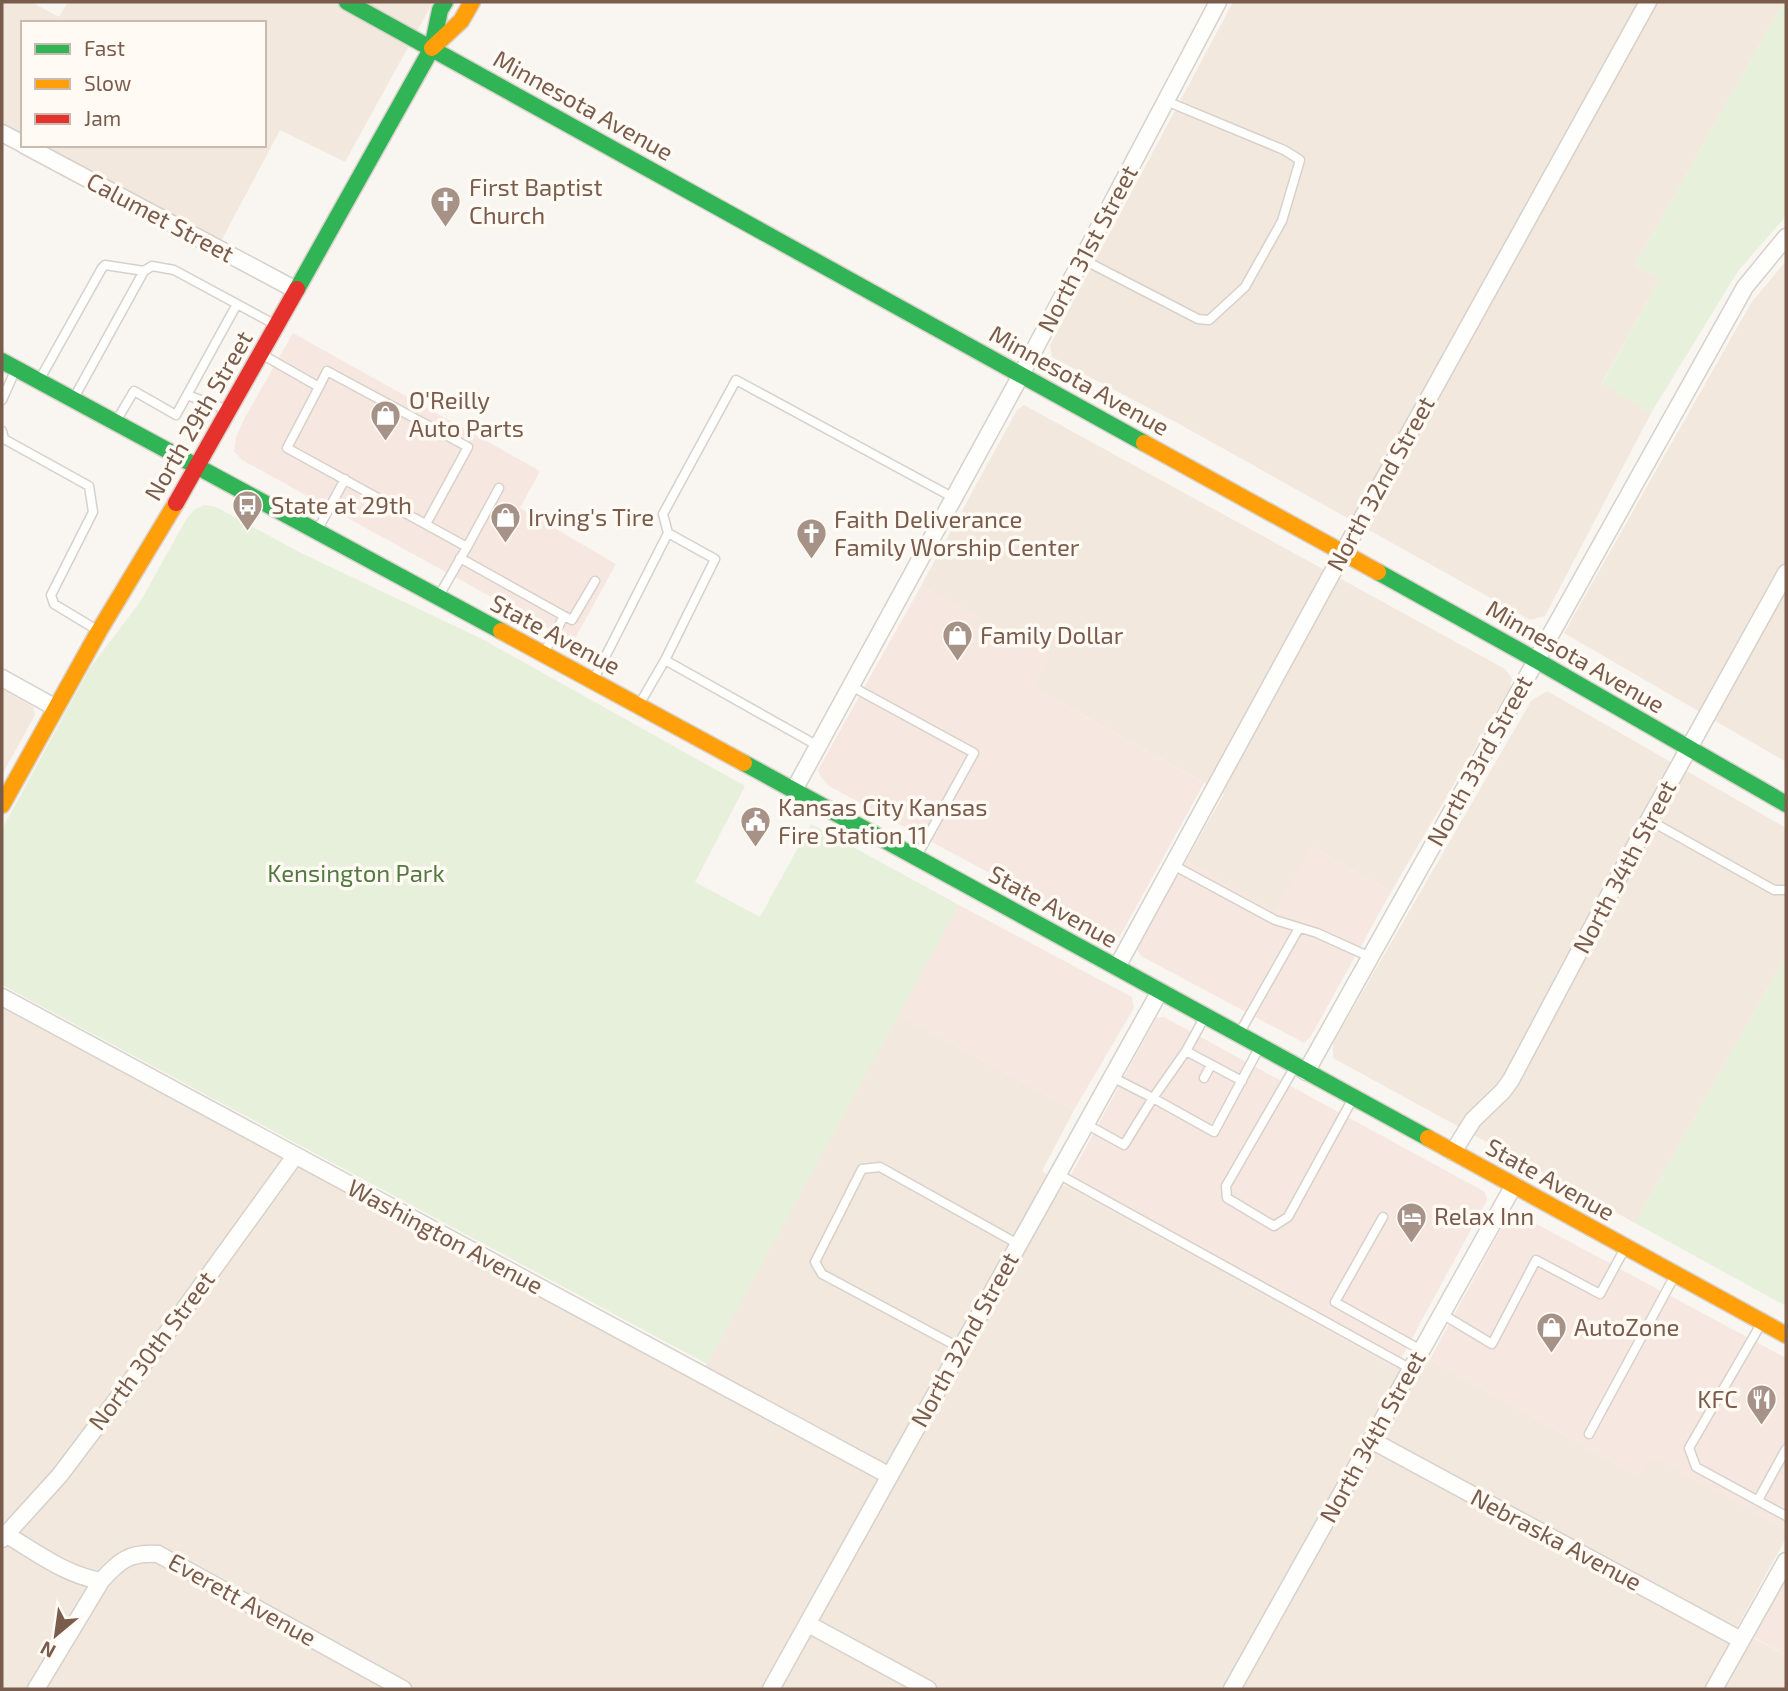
<svg xmlns="http://www.w3.org/2000/svg" width="1788" height="1691" font-family="'Exo 2',sans-serif">
	<style>
		.residential { fill: #f2e8de }
		.commercial { fill: #f6e8e1 }
		.green { fill: #e7f0db }
		.lines { fill: none; stroke-linecap: round; stroke-linejoin: round }
		.lane-casing { stroke: #d7d1cb; stroke-width: 11 }
		.street-casing { stroke: #d7d1cb; stroke-width: 19 }
		.fast-casing { stroke: #d9d2cb; stroke-width: 19 }
		.slow-casing { stroke: #d9d2cb; stroke-width: 19 }
		.jam-casing { stroke: #d9d2cb; stroke-width: 19 }
		.lane { stroke: #fefefd; stroke-width: 8 }
		.street { stroke: #fefefd; stroke-width: 16 }
		.fast { stroke: #30b455; stroke-width: 16 }
		.slow { stroke: #ff9f0a; stroke-width: 16 }
		.jam { stroke: #e5322d; stroke-width: 16 }
		.labels { text-anchor: middle; stroke-width: 7; stroke-linejoin: round; paint-order: stroke }
		.street-label { font-size: 24px; fill: #7a5c4d; stroke: #fffaf3 }
		.poi-label { font-size: 24px; fill: #7a5c4d; stroke: #fffaf3; text-anchor: start }
		.park-label { font-size: 24px; fill: #537a41; stroke: #fffaf3 }
	</style>
	<rect width="100%" height="100%" fill="#f9f5f0"/>
	<path class="residential" d="M2,2h29l28,15 9,-15h365l-88,160 -65,-32 -60,113 -177,-98h221v-122h-241v111l-21,-11z
		M1233,2h551l-149,263 25,14 -58,104 49,30 -106,203 -15,4 -349,-195 -129,-68 -2,-12z
		M1786,261v501l-222,-129 187,-330z
		M1024,405l481,264 7,9 -2,10 -119,204 -78,-45 -38,65 -89,-51 38,-67 -191,-107 16,-32 -128,-69 96,-176z
		M2,689l31,18 2,8 -33,60z
		M1547,691l239,137v128l-151,267 -302,-165v-15l198,-342z
		M2,1008l695,373 201,-367 176,96 -32,61 23,15 331,182 34,-9 208,117 13,-21 135,74v9l-50,91 50,26v34h-1784z"/>
	<path class="commercial" d="M293,333l247,138 -20,37 96,56 -43,78 -331,-182 -8,-9 2,-14 8,-18z
		M921,586l129,69 -17,32 171,96 -85,155h-8l-170,-91 -112,-61 -9,-10 -2,-6z
		M1313,847l78,45 -80,144 -7,7 -163,-87 -5,-8 50,-87 89,50z
		M959,905l173,92 2,11 -60,102 -176,-96z
		M1164,1017l321,175 2,8 -91,168 -331,-182 86,-159 5,-9z
		M1516,1213l270,145v171l-135,-73 -13,20 -208,-117 78,-143z
		M1786,1579v76l-33,-18z"/>
	<path class="green" d="M1784,2h2v214l-48,55 -87,142 -49,-29 58,-105 -25,-14z
		M205,505l11,2 83,45 183,87 263,147 -50,96 65,35 51,-93 148,81 -252,459 -705,-379v-156l88,-161 50,-66 47,-84 8,-9z
		M1786,956v350l-151,-83z"/>
	<g class="lines">
		<defs>
			<path id="lane" d="M1082,259l116,60 11,1 36,-33 37,-66 18,-61 -16,-10 -118,-49
				M263,355l56,32 -32,61 180,99 -27,47
				M41,377l61,-109 3,-3 39,6
				M319,387l8,-16 141,76 -42,77
				M75,396l69,-125 8,-5 22,4 100,54
				M2,400l13,-29
				M228,410l-41,-15 50,-91
				M118,418l16,-27 42,24 11,-20
				M2,431l2,8 85,47 4,26 -42,83 3,9 43,26
				M318,529l27,-50
				M467,547l32,-59
				M460,558l104,58 -19,35
				M564,616l8,4 23,-39
				M665,660l50,-101 -47,-26
				M594,679l74,-146 -5,-19 73,-134 218,118
				M851,686l123,67 -56,101
				M640,703l25,-43 153,86
				M1649,820l125,70h12
				M1173,865l102,55 42,13 53,24
				M1240,1032l59,-104
				M1186,1051l17,-31
				M1293,1070l-67,116 1,12 47,28 14,-9 64,-117
				M1112,1077l41,21 33,-47 56,30
				M1204,1078l7,-13
				M1086,1124l38,21 29,-47 61,34 45,-84
				M1058,1174l353,195
				M1383,1217l-48,85 86,48
				M1442,1314l50,30 44,-84 64,34 24,-44
				M1761,1324l-72,124 7,19 90,49
				M960,1348l-138,-74 -7,-12 47,-93 18,-2 138,77
				M1589,1434l85,-157
				M1758,1500l28,-51"/>
			<path id="street" d="M2,133l21,11
				M24,145l272,145
				M2,678l54,30
				M794,790l227,-415 197,-373
				M1117,967l226,-414 305,-551
				M2,997l888,479
				M1306,1072l439,-785 41,-50
				M1453,1152l20,-32 30,-29 8,-11 138,-260 137,-247
				M1371,1440l370,200
				M7,1535c30,18 59,40 94,46 18,-20 28,-29 57,-27l245,135
				M2,1539l58,-64 110,-146 125,-173
				M808,1624l120,65
				M36,1689l65,-108
				M771,1689l389,-698
				M1232,1689l282,-504
				M1714,1689l72,-128"/>
			<path id="fast" d="M347,2l797,441
				M297,289l135,-241 8,-38 5,-8
				M2,361l499,270
				M1378,572l158,88 250,144
				M744,763l684,375"/>
			<path id="slow" d="M432,48l29,-27 11,-19
				M1144,443l234,129
				M501,631l243,132
				M2,805l97,-174 77,-128
				M1428,1138l358,197"/>
			<path id="jam" d="M176,503l121,-214"/>
		</defs>
		<use href="#lane" class="lane-casing"/>
		<use href="#street" class="street-casing"/>
		<use href="#fast" class="fast-casing"/>
		<use href="#slow" class="slow-casing"/>
		<use href="#jam" class="jam-casing"/>
		<use href="#lane" class="lane"/>
		<use href="#street" class="street"/>
		<use href="#fast" class="fast"/>
		<use href="#slow" class="slow"/>
		<use href="#jam" class="jam"/>
	</g>
	<defs>
		<symbol id="church-pin" viewBox="-11 -11 22 30"><path d="M0 17L-7.5 6A9.5 9.5 0 1 1 7.5 6Z" fill="#a69286" stroke="#fffaf3"/><path d="M-1.2-6h2.4v3.5h3.3v2.4h-3.3V6h-2.4V-.1h-3.3v-2.4h3.3Z" fill="#fff"/></symbol>
		<symbol id="shop-pin" viewBox="-11 -11 22 30"><path d="M0 17L-7.5 6A9.5 9.5 0 1 1 7.5 6Z" fill="#a69286" stroke="#fffaf3"/><path d="M-5-2.5h2.3a2.7 3.5 0 0 1 5.4 0H5L5.5 6h-11ZM-1.5-2.5h3a1.5 2.3 0 0 0-3 0Z" fill="#fff"/></symbol>
		<symbol id="bus-pin" viewBox="-11 -11 22 30"><path d="M0 17L-7.5 6A9.5 9.5 0 1 1 7.5 6Z" fill="#a69286" stroke="#fffaf3"/><path d="M-5-6H5V4H4V6H2V4H-2V6H-4V4H-5ZM-3.5-4V0h7V-4ZM-3.5 1.2v1.5H-2V1.2ZM2 1.2v1.5H3.5V1.2Z" fill="#fff"/></symbol>
		<symbol id="civic-pin" viewBox="-11 -11 22 30"><path d="M0 17L-7.5 6A9.5 9.5 0 1 1 7.5 6Z" fill="#a69286" stroke="#fffaf3"/><path d="M-.6-6.5H3V-4.5H.6V-3L4-1V1h2V6H-6V1h2V-1L-.6-3ZM-1.2 2.5V6h2.4V2.5Z" fill="#fff"/></symbol>
		<symbol id="hotel-pin" viewBox="-11 -11 22 30"><path d="M0 17L-7.5 6A9.5 9.5 0 1 1 7.5 6Z" fill="#a69286" stroke="#fffaf3"/><path d="M-6-4.5h1.5V1H6V5H4.5V3h-9V5H-6ZM-4 0a1.8 1.8 0 1 1 3.6 0ZM.5 0V-2.5h3Q6-2.5 6 0Z" fill="#fff"/></symbol>
		<symbol id="restaurant-pin" viewBox="-11 -11 22 30"><path d="M0 17L-7.5 6A9.5 9.5 0 1 1 7.5 6Z" fill="#a69286" stroke="#fffaf3"/><path d="M-5-6h1v4h1v-4h1v4h1v-4h1v5L-1.5 .5V6h-2V.5L-5-1ZM5-6V6H3V1.5H1.5Q1.5-4 5-6Z" fill="#fff"/></symbol>
	</defs>
	<g fill-rule="evenodd">
		<use href="#church-pin" x="428" y="184" width="35" height="47"/>
		<use href="#shop-pin" x="368" y="398" width="35" height="47"/>
		<use href="#bus-pin" x="230" y="488" width="35" height="47"/>
		<use href="#shop-pin" x="488" y="500" width="35" height="47"/>
		<use href="#church-pin" x="794" y="516" width="35" height="47"/>
		<use href="#shop-pin" x="940" y="618" width="35" height="47"/>
		<use href="#civic-pin" x="738" y="804" width="35" height="47"/>
		<use href="#hotel-pin" x="1394" y="1200" width="35" height="47"/>
		<use href="#shop-pin" x="1534" y="1310" width="35" height="47"/>
		<use href="#restaurant-pin" x="1744" y="1382" width="35" height="47"/>
	</g>
	<g class="labels">
		<g class="street-label">
			<text transform="translate(583 106) rotate(29)" y="8">Minnesota Avenue</text>
			<text transform="translate(160 218) rotate(28)" y="8">Calumet Street</text>
			<text transform="translate(1088 249) rotate(-62)" y="8">North 31st Street</text>
			<text transform="translate(1079 381) rotate(29)" y="8">Minnesota Avenue</text>
			<text transform="translate(199 416) rotate(-60)" y="8">North 29th Street</text>
			<text transform="translate(1381 484) rotate(-61)" y="8">North 32nd Street</text>
			<text transform="translate(555 635) rotate(28)" y="8">State Avenue</text>
			<text transform="translate(1575 657) rotate(30)" y="8">Minnesota Avenue</text>
			<text transform="translate(1480 761) rotate(-61)" y="8">North 33rd Street</text>
			<text transform="translate(1625 867) rotate(-62)" y="8">North 34th Street</text>
			<text transform="translate(1053 907) rotate(29)" y="8">State Avenue</text>
			<text transform="translate(1550 1180) rotate(29)" y="8">State Avenue</text>
			<text transform="translate(445 1237) rotate(28)" y="8">Washington Avenue</text>
			<text transform="translate(965 1340) rotate(-61)" y="8">North 32nd Street</text>
			<text transform="translate(152 1351) rotate(-53)" y="8">North 30th Street</text>
			<text transform="translate(1373 1437) rotate(-61)" y="8">North 34th Street</text>
			<text transform="translate(1556 1540) rotate(28)" y="8">Nebraska Avenue</text>
			<text transform="translate(242 1600) rotate(29)" y="8">Everett Avenue</text>
		</g>
		<g class="poi-label">
			<text x="469" y="196">First Baptist<tspan x="469" dy="28">Church</tspan></text>
			<text x="409" y="409">O'Reilly<tspan x="409" dy="28">Auto Parts</tspan></text>
			<text x="271" y="514">State at 29th</text>
			<text x="528" y="526">Irving's Tire</text>
			<text x="834" y="528">Faith Deliverance<tspan x="834" dy="28">Family Worship Center</tspan></text>
			<text x="980" y="644">Family Dollar</text>
			<text x="778" y="816">Kansas City Kansas<tspan x="778" dy="28">Fire Station 11</tspan></text>
			<text x="1434" y="1225">Relax Inn</text>
			<text x="1574" y="1336">AutoZone</text>
			<text x="1738" y="1408" text-anchor="end">KFC</text>
		</g>
		<g class="park-label">
			<text x="356" y="882">Kensington Park</text>
		</g>
	</g>
	<rect width="1788" height="1691" fill="none" stroke="#7a5c4d" stroke-width="7"/>
	<rect x="21" y="21" width="245" height="126" fill="#fffaf3" stroke="#cabbb1" stroke-width="2"/>
	<rect x="35" y="44" width="35" height="10" fill="#30b455" stroke="#cabbb1" stroke-width="2"/>
	<text x="84" y="56" font-size="21" fill="#7a5c4d">Fast</text>
	<rect x="35" y="79" width="35" height="10" fill="#ff9f0a" stroke="#cabbb1" stroke-width="2"/>
	<text x="84" y="91" font-size="21" fill="#7a5c4d">Slow</text>
	<rect x="35" y="114" width="35" height="10" fill="#e5322d" stroke="#cabbb1" stroke-width="2"/>
	<text x="84" y="126" font-size="21" fill="#7a5c4d">Jam</text>
	<g transform="translate(56 1635) rotate(209)" stroke="#fffaf3" stroke-width="5" paint-order="stroke">
	<path d="M0-5L12 26L0 18L-12 26Z" fill="#7a5c4d"/>
	<text y="-10" font-size="19" font-weight="bold" text-anchor="middle" fill="#7a5c4d">N</text>
	</g>
</svg>
